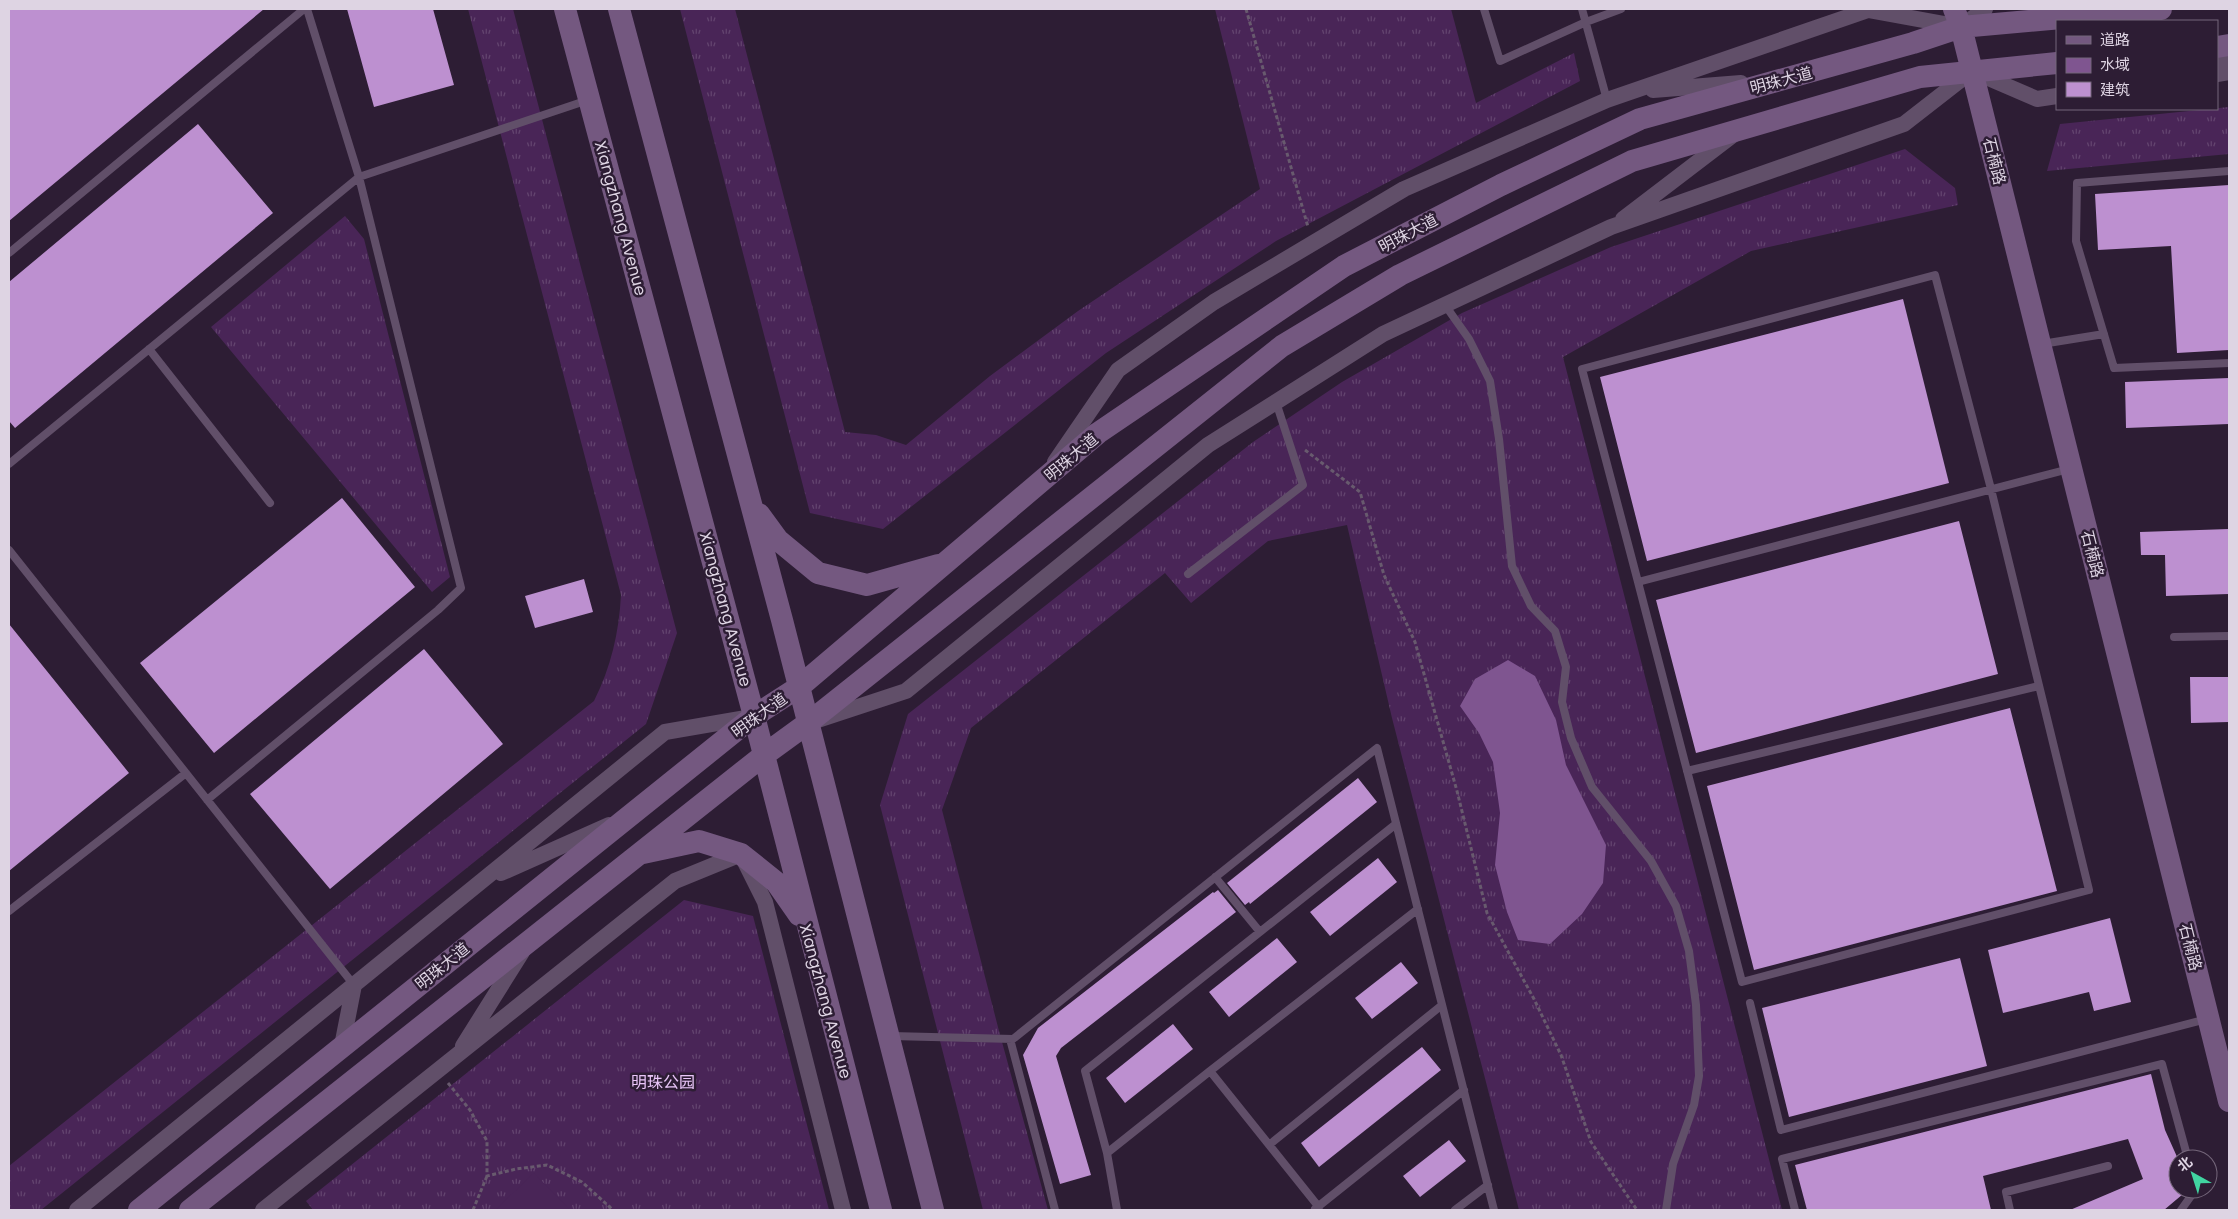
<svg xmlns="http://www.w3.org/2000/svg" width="2238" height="1219" font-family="Poppins,'Noto Sans SC',sans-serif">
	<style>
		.grass { fill: url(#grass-tufts) }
		.pitch { fill: #492557 }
		.water { fill: #7f5590 }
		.building { fill: #bd90d0 }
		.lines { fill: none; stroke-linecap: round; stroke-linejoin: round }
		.path { stroke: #685a6e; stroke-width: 3; stroke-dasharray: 4 2.5; stroke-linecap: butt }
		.lane { stroke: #614f69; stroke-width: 8 }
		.street { stroke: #614f69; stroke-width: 16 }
		.secondary { stroke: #745880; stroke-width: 22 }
		.labels { text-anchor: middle; stroke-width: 5; stroke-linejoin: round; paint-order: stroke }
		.street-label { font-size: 16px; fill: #ded4e3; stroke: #2d1d34 }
		.park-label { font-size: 16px; fill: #e9c5f8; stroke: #2d1d34 }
	</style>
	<defs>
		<pattern id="grass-tufts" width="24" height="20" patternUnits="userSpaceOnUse" patternTransform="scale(1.25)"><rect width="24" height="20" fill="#492557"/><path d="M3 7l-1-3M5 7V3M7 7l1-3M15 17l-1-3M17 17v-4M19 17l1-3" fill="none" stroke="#63446f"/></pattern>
	</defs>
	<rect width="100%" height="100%" fill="#2d1d34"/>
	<path class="grass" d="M468,9h45l164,624 -31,91 -605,486h-32v-44l585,-465c17,-34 25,-68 27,-106z
		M680,9h55l110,423 31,3 30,10 84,-69 88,-65 182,-122 -45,-180h236l25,94 98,-50 6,28 -304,160 -170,112 -223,176 -73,-16z
		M2229,107v47l-182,17 13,-47z
		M1905,149l50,39 3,17 -207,46 -188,106 219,853h-263l-127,-492 -45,-193 -79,16 -77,62 -26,-30 -194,155 -29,82 57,221 49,179h-65l-103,-405 28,-91 345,-272 89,-60 120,-69 149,-66z
		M345,216l19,23 86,338 -18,15 -221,-265z
		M684,900l69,16 76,294h-516l-7,-9z"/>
	<path class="pitch" d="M534,1173l36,37h-75z"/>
	<path class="water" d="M1508,660l27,16 21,44 10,45 40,80 -3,38 -21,31 -32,30 -32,-4 -11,-28 -12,-47 5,-52 -7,-51 -14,-29 -19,-27 15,-27z"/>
	<path class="building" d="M9,9h255l-255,212z
		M347,9h86l21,76 -80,22z
		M198,124l75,89 -258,215 -6,-7v-139z
		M2229,185v165l-52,3 -6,-107 -73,4 -3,-56z
		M1903,299l46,184 -302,78 -47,-184z
		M2229,378v46l-103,4 -1,-46z
		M342,498l73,89 -201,166 -74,-90z
		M1959,521l39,153 -302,79 -40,-153z
		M2229,529v65l-63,2 -1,-41h-24l-1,-23z
		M584,579l9,33 -58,16 -10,-32z
		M9,624l120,149 -120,98z
		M424,649l79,95 -173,145 -80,-95z
		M2190,677h39v45l-38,1z
		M2010,708l47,183 -303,79 -47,-184z
		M1358,778l19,24 -127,102 -1,-2 -4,3 -18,-22z
		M1378,858l19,24 -67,54 -20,-24z
		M1218,890l18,22 -175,136 -5,8 35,119 -31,9 -37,-129 15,-27 175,-136 1,1z
		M2110,918l21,84 -37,9 -5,-19 -86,21 -15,-63z
		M1277,938l20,24 -68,55 -20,-25z
		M1960,958l27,108 -198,51 -27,-109z
		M1401,962l17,21 -46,36 -17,-21z
		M1173,1024l20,25 -68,54 -19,-25z
		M1422,1047l19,23 -122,97 -18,-24z
		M2151,1074l14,56 13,29v30h11l-25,21h-94l73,-31 -15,-40 -145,37 8,34h-184l-12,-45z
		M1449,1140l17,21 -46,36 -17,-21z"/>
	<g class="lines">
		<path class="path" d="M1246,9l62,218
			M1305,450l55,42 24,83 31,67 42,149 30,122 47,86 27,56 30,87 46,68
			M448,1083l22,27 17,31v35l29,-7 31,-4 35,17 31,28
			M473,1210l14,-34"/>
		<path class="lane" d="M1484,9l16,52 86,-39 35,-13
			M1582,9l25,91
			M2229,171l-152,12 -1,58 38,127 115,-5
			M9,253l295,-244
			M1445,305l24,34 21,42 9,58 13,127 19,40 24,25 11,36 -4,35 9,36 21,49 59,74 25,45 13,45 7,54 3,71 -5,29 -21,59 -7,46
			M2042,344l62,-10
			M149,349l121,154
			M9,464l350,-287 229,-77
			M9,550l345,435
			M1188,574l115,-89 -27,-83
			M1638,582l-56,-213 353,-94 56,214 98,401 -347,92 -104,-400 431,-113
			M2174,637l55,-1
			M1687,771l352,-85
			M207,800l231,-190 23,-22 -102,-411 -52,-168
			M1215,877l45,55
			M9,911l177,-138
			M1750,1003l31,127 426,-111
			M891,1036l122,3 364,-291 117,462
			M1010,1039l45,171
			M1210,1071l208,-162
			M1269,1145l173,-140
			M1107,1153l10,57
			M1315,1209l149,-119
			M1319,1210l-1,-4 -108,-135 -103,82 -22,-82 311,-247
			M1455,1210l33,-25
			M1795,1210l-13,-51 380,-95 26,95
			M2010,1210l-4,-18 102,-26
			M2181,1210l15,-21"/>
		<path class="street" d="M2217,58l12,2
			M2217,74l12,-2
			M1653,90l88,-7
			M1623,219l110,-84
			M1055,462l63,-92 96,-68 190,-113 203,-89 261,-90 93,17 24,-18
			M818,720l88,-29 302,-246 175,-111 228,-107 293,-103 68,-53 65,28 20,-3
			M501,873l108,-48
			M342,1046l12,-61
			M463,1046l59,-94
			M77,1210l588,-478 87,-15
			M263,1210l412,-329 66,-27 24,48 78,308"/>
		<path class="secondary" d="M565,9l189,707 127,494
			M619,9l163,611 151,590
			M1954,9l7,18 11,44 257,1030
			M2217,47l12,-2
			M759,514l19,26 40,33 49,12 71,-20
			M643,853l56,-12 42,13 35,28 23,33
			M139,1210l615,-494 45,-29 299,-254 246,-167 157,-81 139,-66 273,-76 48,-16 200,-18
			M190,1210l574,-455 44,-32 474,-377 118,-71 232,-114 288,-84 137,-14"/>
	</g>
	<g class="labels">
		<g class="street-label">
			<text transform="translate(1781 80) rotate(-15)" y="6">明珠大道</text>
			<text transform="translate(1995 161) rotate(76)" y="6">石楠路</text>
			<text transform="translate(621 218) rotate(75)" y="6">Xiangzhang Avenue</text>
			<text transform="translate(1408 233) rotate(-28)" y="6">明珠大道</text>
			<text transform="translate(1071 457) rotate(-40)" y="6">明珠大道</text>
			<text transform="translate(2093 554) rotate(76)" y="6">石楠路</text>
			<text transform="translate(726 609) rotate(75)" y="6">Xiangzhang Avenue</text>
			<text transform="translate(759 715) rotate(-36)" y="6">明珠大道</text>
			<text transform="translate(2191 947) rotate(76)" y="6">石楠路</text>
			<text transform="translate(442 966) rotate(-39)" y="6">明珠大道</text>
			<text transform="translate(826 1001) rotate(75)" y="6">Xiangzhang Avenue</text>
		</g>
		<g class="park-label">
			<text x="663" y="1088">明珠公园</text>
		</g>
	</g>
	<rect width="2238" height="1219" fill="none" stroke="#ded4e3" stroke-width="20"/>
	<rect x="2056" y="20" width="162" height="90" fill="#2d1d34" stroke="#74667a"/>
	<rect x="2066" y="36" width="25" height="8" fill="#745880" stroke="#74667a"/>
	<text x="2100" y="45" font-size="15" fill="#ded4e3">道路</text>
	<rect x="2066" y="58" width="25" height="15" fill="#7f5590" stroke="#74667a"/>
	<text x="2100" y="70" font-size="15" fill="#ded4e3">水域</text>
	<rect x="2066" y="82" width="25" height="15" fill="#bd90d0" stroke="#74667a"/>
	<text x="2100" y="95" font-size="15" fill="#ded4e3">建筑</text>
	<g transform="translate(2193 1174) rotate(321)"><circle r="24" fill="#2d1d34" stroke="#74667a"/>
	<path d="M0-4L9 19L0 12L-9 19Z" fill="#41d4a1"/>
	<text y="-8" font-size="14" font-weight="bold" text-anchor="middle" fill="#ded4e3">北</text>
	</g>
</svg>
